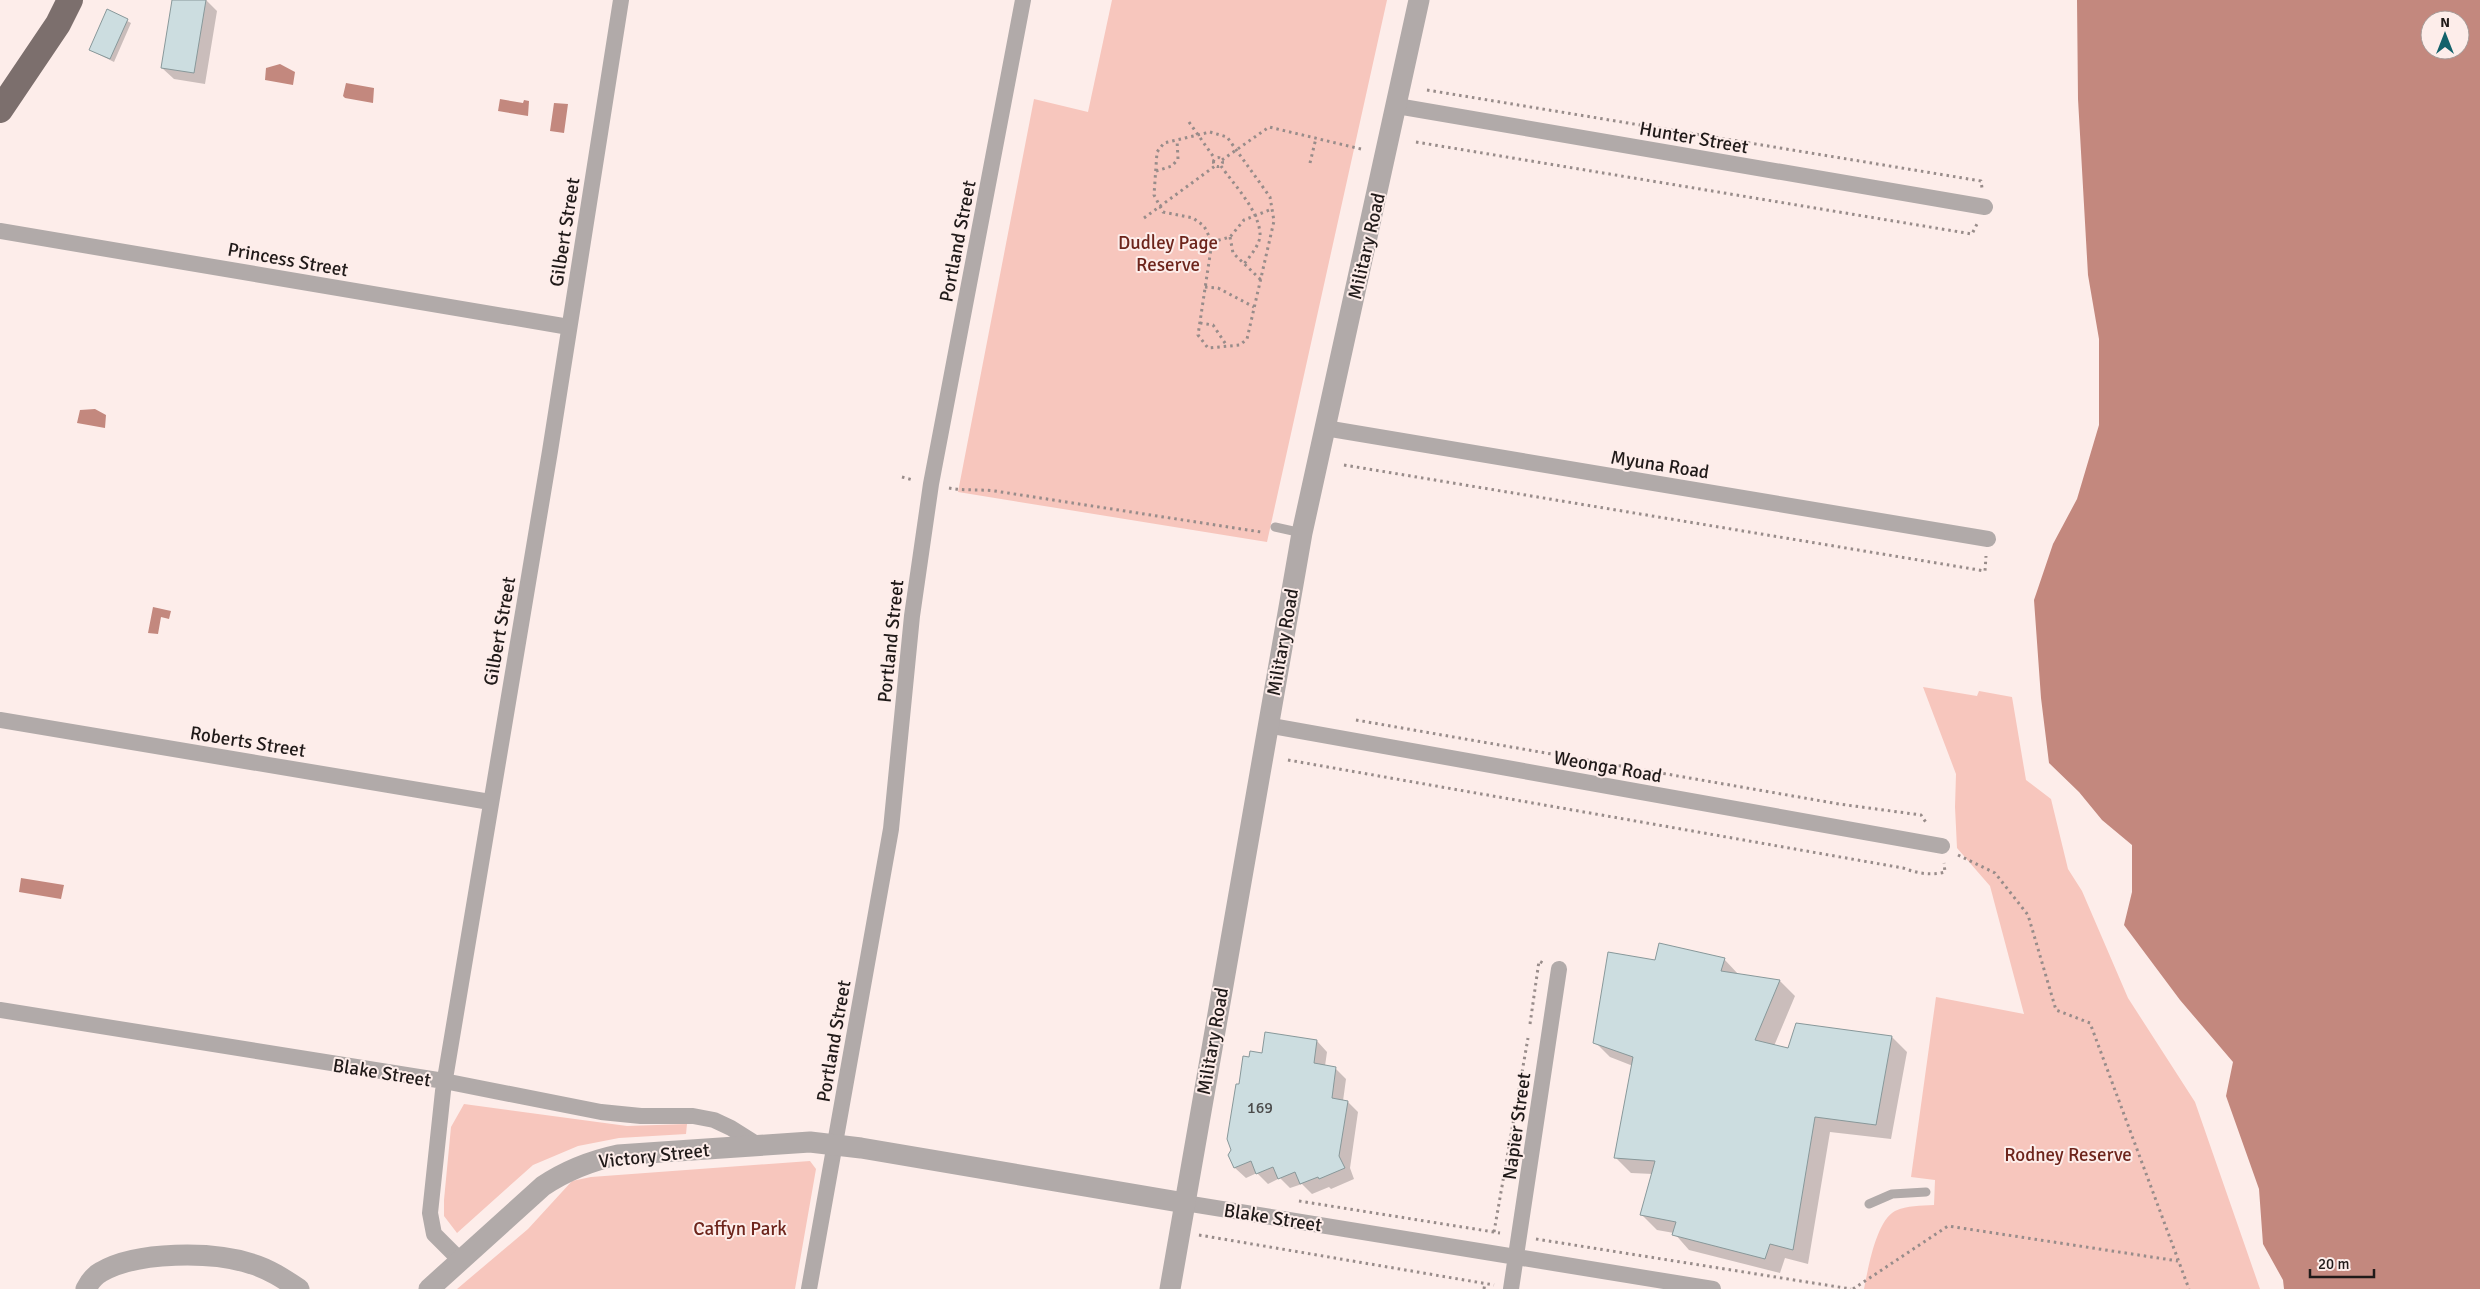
<svg xmlns="http://www.w3.org/2000/svg" width="2480" height="1289" font-family="Signika,sans-serif">
	<style>
		.green { fill: #f7c6bd }
		.water { fill: #c3887e; fill-rule: evenodd }
		.shadow { fill: #0003 }
		.building { fill: #ccdde0; stroke: #88989a }
		.lines { fill: none; stroke-linecap: round; stroke-linejoin: round }
		.path { stroke: #988c8a; stroke-width: 3; stroke-dasharray: 2.5 4; stroke-linecap: butt }
		.service { stroke: #b1aaa9; stroke-width: 9 }
		.minor { stroke: #b1aaa9; stroke-width: 16 }
		.tertiary { stroke: #b1aaa9; stroke-width: 21 }
		.primary { stroke: #7c6f6d; stroke-width: 26 }
		.labels { text-anchor: middle; stroke-width: 4; stroke-linejoin: round; paint-order: stroke }
		.number-label { font-size: 16px; fill: #4b4b4b }
		.street-label { font-size: 19px; fill: #201a19; stroke: #fdedea }
		.park-label { font-size: 19px; fill: #6d251c; stroke: #fdedea }
	</style>
	<rect width="100%" height="100%" fill="#fdedea"/>
	<path class="green" d="M1112,0h275l-120,542 -309,-50 76,-393 54,13z
		M1923,687l54,9 2,-5 33,6 14,83 25,19 17,70 14,22 46,107 67,104 65,187h-396c4,-20 12,-68 31,-78 13,-6 25,-5 39,-6l1,-25 -24,-3 25,-180 88,17 -34,-128 -33,-38 -2,-41 1,-33z
		M464,1104l163,22 60,-2 -1,10 -67,4 -41,8 -45,19 -76,68 -13,-17v-16l7,-73z
		M810,1161l6,8 -21,120h-338l71,-60 44,-48 19,-4z"/>
	<path class="water" d="M2077,0h403v1289h-196l-1,-9 -20,-36 -4,-55 -33,-93 7,-34 -53,-62 -56,-75 8,-33v-47l-30,-25 -23,-28 -30,-29 -8,-65 -7,-98 19,-56 24,-45 22,-74v-86l-11,-64 -10,-176zM2430,20h30v30h-30z
		M280,64l15,8 -2,13 -28,-5 1,-12z
		M346,83l28,5 -1,15 -28,-5 -2,-2z
		M500,99l23,4 1,-3 5,1 -1,15 -30,-5z
		M554,103l14,1 -4,29 -14,-2z
		M95,409l11,6 -1,13 -28,-5 3,-13z
		M153,607l18,4 -2,8 -8,-2 -3,17 -10,-1z
		M21,878l43,7 -3,14 -42,-7z"/>
	<path class="shadow" d="M174,0h32l11,11 -12,73 -31,-5 -12,-11z
		M108,11l23,12 -17,39 -24,-12z
		M1724,959l15,16 41,6 15,15 -21,50 15,3 103,-12 15,15 -16,87 -61,-7 -22,132 -23,-6 -5,15 -91,-23 -15,-17 -17,-3 -15,-15 11,-41 -22,-1 -15,-15 17,-92 -23,-9 -15,-15 61,-81z
		M1266,1033l51,8 10,11 -2,14 10,2 11,11 -3,22 5,1 10,10 -8,56 4,11 -23,10 -2,-2 -17,7 -10,-10 -12,4 -10,-10 -12,6 -11,-11 -11,5 -11,-10 -5,-13 3,-5 7,-64 10,-27 13,-5z"/>
	<path class="building" d="M172,0h34l-12,73 -33,-5z
		M107,9l21,10 -18,40 -21,-9z
		M1659,943l66,15 -4,13 59,9 -25,60 33,8 8,-25 96,13 -16,89 -61,-8 -22,133 -23,-6 -5,15 -93,-24 4,-13 -36,-7 15,-54 -41,-3 19,-101 -40,-14 15,-91 47,8z
		M1265,1032l52,8 -3,23 22,4 -4,31 16,3 -9,55 6,12 -26,11 -1,-2 -18,7 -5,-12 -17,7 -5,-12 -17,7 -5,-13 -17,7 -6,-13 3,-5 -4,-11 9,-55h3l4,-28 6,1 1,-6 12,2z"/>
	<g class="lines">
		<path class="path" d="M1427,90l554,91 1,7
			M1189,122l26,37
			M1210,132l17,5 43,60 4,24 -27,118 -7,6 -32,3 -10,-13 14,-93 -8,-16 -11,-8 -30,-6 -9,-17 3,-43 7,-9z
			M1416,142l556,92 5,-10
			M1213.5 162a4.5 4.5 0 1 1 9 0a4.5 4.5 0 1 1-9 0Z
			M1222,160l47,-33 92,22
			M1310,163l6,-25
			M1221,166c13,19 37,43 39,67 1,11 -10,23 -16,31
			M1156,171l16,-5 6,-7 -1,-19
			M1144,218l71,-52
			M1230,237l3,16 28,27
			M1212,242l18,-5 14,-17 28,-11
			M1205,287l13,1 36,19
			M1200,323l13,2 14,21
			M1344,465l641,106 1,-15
			M902,477l11,3
			M949,488c15,3 30,1 46,3l266,41
			M1356,720l483,84 82,11 6,9
			M1288,760l615,108c14,5 27,8 42,4l-1,-9
			M1958,855l37,18 33,42 28,95 34,13 99,266
			M1530,1024l9,-63 4,2
			M1299,1201l201,32
			M1494,1232l34,-194
			M1199,1235l295,50
			M1536,1239l315,50
			M1484,1289l1,-6
			M1853,1289l95,-63 230,35"/>
		<path class="service" d="M1275,527l27,6
			M1869,1204l23,-10 34,-2"/>
		<path class="minor" d="M1397,106l588,101
			M0,231l569,96
			M1325,428l663,111
			M0,720l490,82
			M1267,725l675,121
			M0,1010l444,71 157,31 40,4h52l21,4 17,8 27,17
			M1185,1203l528,86
			M460,1260l-26,-26 -4,-21 13,-122 107,-640 71,-451
			M809,1289l82,-460 21,-213 19,-132 92,-484
			M1511,1289l48,-320"/>
		<path class="tertiary" d="M86,1289c3,-6 9,-14 15,-17 36,-21 112,-21 151,-8 17,5 32,15 47,25
			M429,1289l114,-103c24,-16 47,-25 75,-31l192,-13 51,6 324,55
			M1170,1289l132,-756 117,-533"/>
		<path class="primary" d="M0,110l58,-86 12,-24"/>
	</g>
	<g class="labels">
		<g class="number-label">
			<text x="1260" y="1113">169</text>
		</g>
		<g class="street-label">
			<text transform="translate(1694 137) rotate(10)" y="7">Hunter Street</text>
			<text transform="translate(564 232) rotate(-81)" y="7">Gilbert Street</text>
			<text transform="translate(957 241) rotate(-79)" y="7">Portland Street</text>
			<text transform="translate(1366 246) rotate(-77)" y="7">Military Road</text>
			<text transform="translate(288 259) rotate(10)" y="7">Princess Street</text>
			<text transform="translate(1660 464) rotate(9)" y="7">Myuna Road</text>
			<text transform="translate(499 631) rotate(-80)" y="7">Gilbert Street</text>
			<text transform="translate(890 641) rotate(-84)" y="7">Portland Street</text>
			<text transform="translate(1282 642) rotate(-80)" y="7">Military Road</text>
			<text transform="translate(248 741) rotate(9)" y="7">Roberts Street</text>
			<text transform="translate(1608 766) rotate(10)" y="7">Weonga Road</text>
			<text transform="translate(833 1041) rotate(-80)" y="7">Portland Street</text>
			<text transform="translate(1212 1041) rotate(-80)" y="7">Military Road</text>
			<text transform="translate(382 1072) rotate(9)" y="7">Blake Street</text>
			<text transform="translate(1516 1126) rotate(-82)" y="7">Napier Street</text>
			<text transform="translate(654 1155) rotate(-6)" y="7">Victory Street</text>
			<text transform="translate(1273 1217) rotate(9)" y="7">Blake Street</text>
		</g>
		<g class="park-label">
			<text x="1168" y="249">Dudley Page<tspan x="1168" dy="22">Reserve</tspan></text>
			<text x="2068" y="1161">Rodney Reserve</text>
			<text x="740" y="1235">Caffyn Park</text>
		</g>
	</g>
	<g transform="translate(2445 35)"><circle r="24" fill="#fdedea" stroke="#a59996"/>
	<path d="M0-4L9 19L0 12L-9 19Z" fill="#13626b"/>
	<text y="-8" font-size="14" font-weight="bold" text-anchor="middle" fill="#201a19">N</text>
	</g>
	<path d="M2310 1269v8h64v-8" fill="none" stroke="#201a19" stroke-width="2.5"/>
	<text x="2318" y="1269" font-size="15" fill="#201a19" stroke="#fdedea" stroke-width="4" paint-order="stroke">20 m</text>
</svg>
